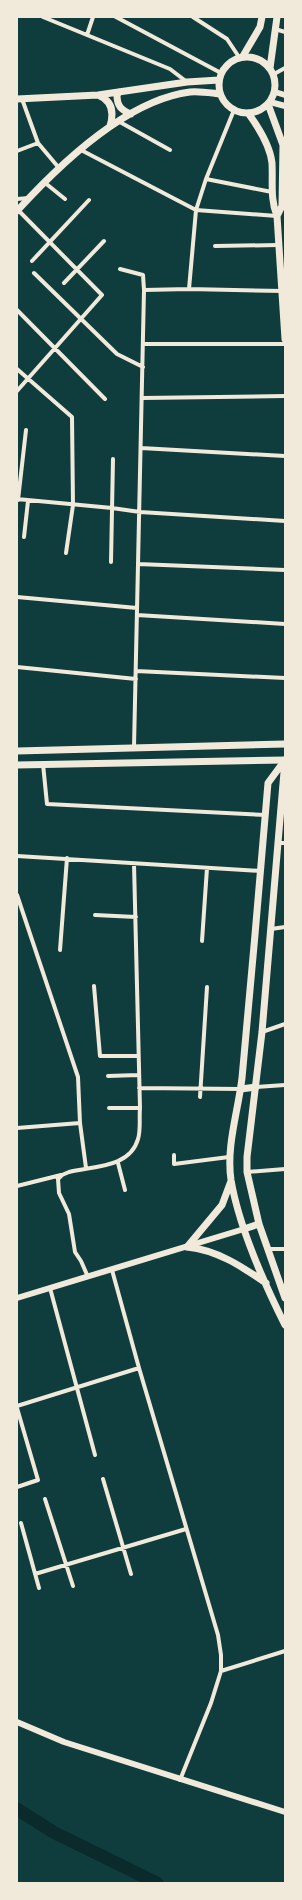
<svg xmlns="http://www.w3.org/2000/svg" width="302" height="1900" font-family="'Roboto Serif',serif">
	<style>
		.lines { fill: none; stroke-linecap: round; stroke-linejoin: round }
		.river { stroke: #0a2a2b; stroke-width: 13 }
		.minor { stroke: #f1e9da; stroke-width: 4 }
		.tertiary { stroke: #f1e9da; stroke-width: 6 }
		.secondary { stroke: #f1e9da; stroke-width: 7 }
		.primary { stroke: #f1e9da; stroke-width: 7 }
	</style>
	<rect width="100%" height="100%" fill="#0f3d3e"/>
	<g class="lines">
		<path class="river" d="M17,1809l36,23 104,51"/>
		<path class="minor" d="M43,17l127,52 17,13
			M116,17l105,56
			M193,17l34,22 12,18
			M275,29l10,3
			M87,35l6,-18
			M274,74l11,-6
			M22,99l16,44 21,25
			M118,121l52,29
			M81,150l115,60 81,6
			M17,151l21,-8
			M206,179l66,13
			M44,182l21,17
			M17,199l12,-1
			M215,246l63,-1
			M32,261l57,-61
			M120,269l23,6 1,15 -10,457
			M34,273l83,81 26,13
			M64,283l40,-42
			M189,289l7,-79 10,-31 28,-69
			M144,290l45,-1 94,2
			M17,310l88,89
			M143,344h142
			M17,369l55,48 1,88 -7,48
			M17,391l85,-96 -84,-85
			M142,398l143,-2
			M141,448l144,8
			M17,499l95,9 28,4 145,9
			M18,500l8,-70
			M24,537l4,-36
			M111,562l2,-103
			M138,564l147,6
			M17,597l120,11
			M137,615l148,9
			M17,667l119,12
			M136,671l149,7
			M43,764l4,40 219,11
			M279,843h6
			M17,856l244,15
			M17,895l61,182 2,46 6,45
			M95,915l41,2
			M271,929l14,-2
			M202,941l5,-73
			M60,950l7,-92
			M94,986l6,70h38
			M262,1032l23,-8
			M108,1076l30,-1
			M256,1087l29,-2
			M139,1088l102,1
			M200,1097l7,-110
			M109,1108h31
			M17,1128l63,-5
			M174,1155v9l55,-7
			M118,1163l7,27
			M247,1172l38,-3
			M17,1186l44,-11
			M269,1249h16
			M112,1270l27,98 79,267 3,20v16l-10,32 -31,77
			M88,1277l-7,-16 -6,-9 -6,-38 -10,-21 -1,-14 4,-4 7,-3c24,-6 61,-4 69,-33 3,-9 1,-21 2,-31l-6,-244
			M50,1288l45,167
			M17,1406l122,-38
			M17,1408l21,72 -21,7
			M103,1479l28,95
			M45,1499l28,87
			M21,1523l18,65
			M35,1574l151,-45
			M221,1671l64,-20"/>
		<path class="tertiary" d="M275,92l10,3
			M270,102l15,4
			M17,1298l227,-69
			M17,1722l47,20 221,70"/>
		<path class="secondary" d="M243,56l17,-29 2,-10
			M219 85a28 28 0 1 1 56 0a28 28 0 1 1-56 0Z
			M270,68l7,-51
			M119,92l-2,3c0,11 4,15 14,19
			M98,95c15,6 16,18 12,31
			M17,99l81,-4 89,-13 32,-2
			M268,104l15,41 -1,61 -5,10
			M248,113c11,15 22,32 24,50 1,19 -2,36 5,53l8,123
			M17,211c42,-46 109,-111 173,-119 9,-1 21,1 30,2
			M285,760l-17,23c-8,98 -17,197 -26,295 -4,34 -16,68 -11,102 8,47 33,103 54,145
			M285,760l-23,272 -15,125v15l12,52 26,74
			M241,1089l15,-2
			M244,1229l15,-5
			M187,1247c30,3 54,19 79,36
			M187,1247l35,-42 9,-24"/>
		<path class="primary" d="M17,751l268,-7
			M17,765l268,-5"/>
	</g>
	<rect width="302" height="1900" fill="none" stroke="#f1e9da" stroke-width="36"/>
</svg>
